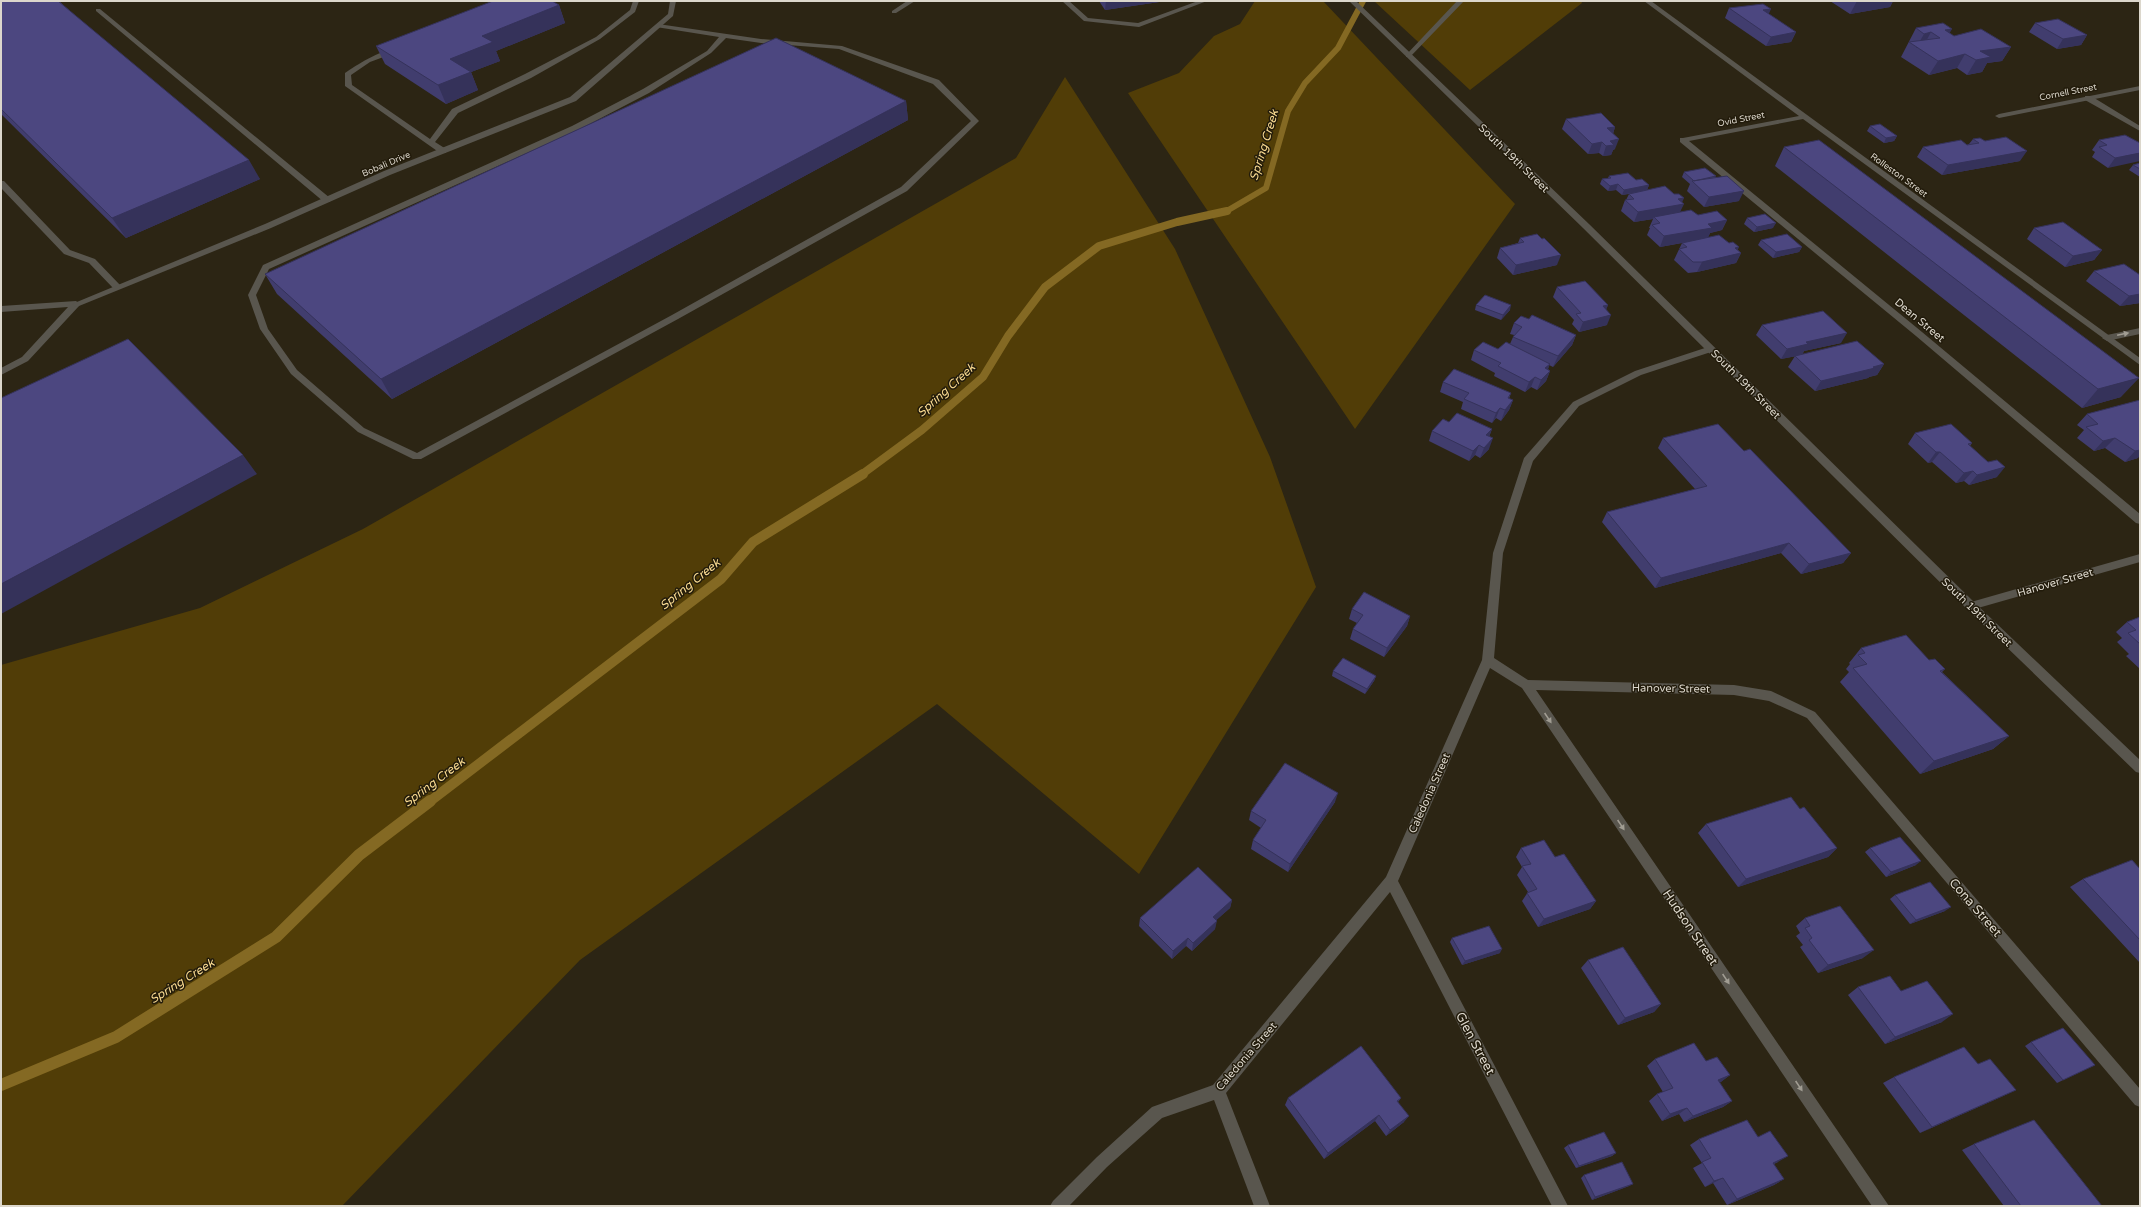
<svg xmlns="http://www.w3.org/2000/svg" width="2141" height="1207" font-family="'Varela Round',sans-serif">
	<style>
		.green { fill: #513d07 }
		.lines { fill: none; stroke-linecap: round; stroke-linejoin: round }
		.stream-far3 { stroke: #846923; stroke-width: 6 }
		.stream-far2 { stroke: #846923; stroke-width: 8 }
		.stream-far1 { stroke: #846923; stroke-width: 10 }
		.stream { stroke: #846923; stroke-width: 12 }
		.service { fill: #59564e; fill-rule: evenodd }
		.minor { fill: #59564e; fill-rule: evenodd }
		.tertiary { fill: #59564e; fill-rule: evenodd }
		.wall { fill: #413d6e }
		.shaded-wall { fill: #35325a }
		.building { fill: #4c4780; stroke: #35325a }
		.oneway { fill: #a19d93 }
		.labels { text-anchor: middle; stroke-width: 3; stroke-linejoin: round; paint-order: stroke }
		.far-street-label { font-size: 9px; fill: #dcd7cc; stroke: #221b0b }
		.street-label { font-size: 11px; fill: #dcd7cc; stroke: #221b0b }
		.water-label { font-size: 12px; font-style: italic; fill: #fadb91; stroke: #221b0b }
		.near-street-label { font-size: 13px; fill: #dcd7cc; stroke: #221b0b }
	</style>
	<rect width="100%" height="100%" fill="#2c2514"/>
	<path class="green" d="M1255,1h68l192,203 -160,225 -227,-336 51,-20 35,-37 26,-12z
		M1374,1h207l1,2 -112,87z
		M1065,77l110,172 95,208 46,130 -177,287 -202,-170 -357,256 -238,246h-341v-541l199,-57 163,-79 653,-371z"/>
	<g class="lines">
		<path class="stream-far3" d="M1225,212l41,-24 22,-77 17,-28 33,-35 25,-47"/>
		<path class="stream-far2" d="M861,475l61,-45 61,-53 25,-41 37,-49 54,-41 78,-24 50,-11"/>
		<path class="stream-far1" d="M429,802l292,-223 32,-37 110,-68"/>
		<path class="stream" d="M1,1085l115,-48 160,-100 83,-82 71,-54"/>
		<path class="service" d="M633,1h6l-4,11 -35,27 -69,39 -73,35 -23,29 11,7v4h-6l-95,-67v-13c12,-8 38,-25 52,-23v2l-27,10 -19,13 1,10 78,54 22,-30 73,-35 71,-37 34,-27z
			M907,1h8l-19,12h-4v-2z
			M1062,1h7l19,17 50,5 60,-22h9l-68,26 -55,-6z
			M1457,1h7l-54,56h-4v-2z
			M96,9h4l230,189v4h-6l-228,-191z
			M658,24l103,15 81,7 97,34 40,41 -72,70 -229,128 -257,140h-8l-55,-27 -67,-58 -31,-45 -12,-34 15,-30 309,-139 71,-37 64,-38 12,-14 -63,-10 -1,-1zM726,38l35,5 78,6 94,35 38,37 -70,66 -229,128 -255,138 -53,-25 -67,-58 -29,-41 -12,-34 13,-26 309,-139 71,-37 62,-40z
			M2140,86v4l-141,28 -4,-2 4,-2z
			M1,181h3l66,69 25,9 25,26v4h-6l-25,-26 -25,-9 -63,-66z
			M76,301l4,3 -1,2 -51,55 -27,14v-7l21,-11 46,-50 -67,5v-6z
			M2140,328v6l-33,7 -5,-3 5,-3z"/>
		<path class="minor" d="M670,1h6l-3,15 -97,85 -186,74 -119,53 -192,78 -3,1 -4,-3 193,-80 119,-53 186,-74 98,-83z
			M1644,1h7l489,357v7l-337,-246 -114,22 233,191 218,182v10l-4,-1 -220,-187 -236,-194v-4h3l116,-22z
			M2085,96h6l49,30v5l-55,-31z
			M1711,346l5,3 -2,2 -73,24 -62,31 -46,55 -30,92 -9,105 34,22 206,5 37,6 44,21 325,377v18l-5,-2 -328,-387 -38,-17 -35,-6 -198,-5 353,516h-17l-350,-518 -32,-20 -92,213 170,325h-16l-162,-314 -164,201 44,113h-16l-40,-106 -52,18 -55,49 -38,39h-19l3,-5 44,-44 55,-50 61,-22 173,-208 96,-217 11,-107 31,-95 49,-56 62,-31z
			M2140,554v8l-169,48 -4,-1 -2,-3 2,-3 4,-1z"/>
		<path class="tertiary" d="M1349,1h7l233,223 386,379 165,157v13l-4,-1 -169,-163 -384,-381z"/>
	</g>
	<path class="wall" d="M1,1l59,1 200,177 -134,59 -125,-124z
		M1099,1h67l-61,9z
		M1830,1h63l-3,6 -40,7z
		M559,5l6,18 -69,28 4,10 -29,11 7,18 -32,14 -61,-40 -9,-18z
		M1729,8l67,24 -5,10 -25,4 -41,-28z
		M2035,23l52,12 -6,10 -24,4 -28,-17z
		M1916,28l33,5 5,3 57,11 -9,14 -15,2 -5,9 -15,3 -10,-7 -28,7 -28,-18z
		M906,101l2,19 -516,279 -115,-105 -12,-20z
		M1566,119l49,8 -2,7 2,15 -2,1 -2,5 -8,1 -4,-3 -11,1 -26,-25z
		M1870,126l27,10 -3,5 -10,2 -17,-12z
		M1973,139l12,2 35,20 -78,14 -25,-18 6,-10 44,-2 2,-1z
		M2099,140l41,3 -32,25 -16,-11 3,-5 -3,-2z
		M1784,147l337,250 -39,11 -307,-242z
		M2140,163v14l-11,-7 4,-5z
		M1684,172l32,5 23,24 -35,6 -17,-16 3,-7 -8,-7z
		M1609,176l27,4 13,5 -2,5 35,12 -2,10 47,8 -5,10 -12,3 -2,4 30,13 3,3 -5,10 -39,9 -9,1 -14,-13 8,-17 -22,4 -13,-12 3,-7h-1l4,-9 -19,3 -13,-11 4,-11h1l3,-6 -7,1 -6,-5 -8,1 -8,-7 2,-5 6,-1z
		M1747,218l26,10 -19,4 -10,-8z
		M2034,228l68,22 -8,10 -29,7 -38,-28z
		M1520,238l37,27 -44,10 -16,-17 3,-10 18,-5z
		M1761,240l41,7 -3,5 -26,6 -15,-13z
		M2094,271l46,4v28l-20,3 -34,-25z
		M1557,287l51,18 -2,4 1,16 -28,7 -7,-8 2,-4 -21,-23z
		M1476,305l34,5 -9,10 -26,-10z
		M1529,319l47,16 -4,10 -19,22 -4,-2 -1,4 2,2 -4,10 -9,9 -6,-3 -6,5 -31,-16 1,-3 -24,-13 3,-10 24,-1 12,-5 3,-7 1,-2 -4,-1 4,-11z
		M1762,325l79,18 -37,8 -2,4 82,9 -7,11 -8,2 -1,1 -53,13 -27,-24 7,-11h1l-15,3 -25,-24z
		M1443,382l68,11 -2,6 4,1 -4,10 -8,11 -5,-3 -4,5 -31,-14 2,-7 -23,-10z
		M2140,400l-2,58 -13,4 -20,-14 -11,3 -17,-13 7,-8 -7,-5 10,-11z
		M1449,422l43,7 -3,8v12l-9,9 -5,-3 -6,6 -40,-20 3,-10z
		M1915,433l57,10 -2,3 27,31 -28,8 -5,-4 -8,2 -24,-21 -4,1 -20,-19z
		M1663,438l81,13 107,102 -8,10 -42,11 -20,-21 -126,35 -53,-66 5,-10 88,-23 -37,-41z
		M1352,609l58,7 -3,10 -23,31 -34,-18 3,-10 4,-6 -8,-4z
		M2140,617v52l-14,-13 3,-2 -12,-12 5,-4 -6,-6 11,-10z
		M1861,648l68,12 16,9 -3,3 67,64 -16,13 -73,25 -80,-92 9,-10 -3,-3 4,-5 -1,-1z
		M1333,671l43,5 -2,5 -9,13 -33,-18z
		M1335,802l-47,70 -37,-23 2,-9 8,-12 -12,-8 2,-9z
		M1800,809l37,39 -9,9 -90,30 -40,-54 8,-9z
		M1521,848l75,53 -6,8 -52,18 -16,-26 6,-9 -11,-17 5,-8 -6,-10z
		M1870,848l46,17 -30,12 -21,-25z
		M2140,869v94l-70,-76 13,-8z
		M1895,895l50,16 -35,13 -20,-25z
		M1232,900l-2,8 -14,12 -1,9 -23,22 -6,-5 -14,13 -33,-33 1,-8z
		M1805,918l58,40 -45,15 -18,-26 3,-2 -7,-9 4,-3 -4,-7z
		M1452,938l48,15 -38,12 -12,-23z
		M1588,960l73,44 -7,8 -36,13 -37,-57z
		M1858,987l43,4 41,31 -57,22 -37,-49z
		M2031,1042l64,23 -38,18 -32,-37z
		M1655,1059l51,2 24,14 -11,8 13,18 -9,6 -39,15 -5,-8 -17,7 -13,-20 8,-7 6,-2 -16,-26z
		M1978,1064l38,26 -13,6 -83,37 -37,-50 11,-6z
		M1288,1098h113l-3,4 6,20 -18,14 -11,-15 -51,38 -39,-54z
		M1758,1137l20,25 -4,2 10,15 -10,6 -47,20 -14,-22 -8,4 -12,-19 9,-5 -12,-18 9,-6z
		M1974,1144l128,62h-98l-42,-56z
		M1568,1145l48,8 -4,3 -36,12 -12,-20z
		M1584,1175l45,11 -37,14 -11,-22z"/>
	<path class="shaded-wall" d="M1106,1h60l-61,9z
		M1857,1h36l-3,6 -40,7z
		M559,5l6,18 -69,28 4,10 -29,11 7,18 -32,14 -8,-19 12,-26 32,-23z
		M1771,9l-4,9 -4,-8z
		M1952,29l-8,14 1,-13z
		M1796,32l-5,10 -25,4 5,-9z
		M1931,32l-8,15 -7,1 8,-14z
		M2087,35l-6,10 -24,4 6,-10z
		M2011,47l-9,14 -15,2 -5,9 -15,3 9,-15 4,-9z
		M1965,54l-8,14 -28,7 9,-14z
		M906,101l2,19 -516,279 -11,-20z
		M1615,127l-3,10 -5,-9z
		M1897,136l-3,5 -10,2 2,-5z
		M1619,139l-4,10 -2,1 -2,5 -8,1 3,-10 4,-5z
		M1602,142l-3,11 -11,1 4,-10z
		M2027,151l-7,10 -78,14 6,-10z
		M2140,153v8l-32,7 7,-10z
		M249,160l11,19 -134,59 -14,-20z
		M1618,184l-2,6 -8,1 2,-5z
		M1649,185l-2,5 -25,5 2,-5z
		M1744,191l-5,10 -35,6 5,-10z
		M1684,198l-3,7 3,-1 -5,10 -25,3 -1,2 -19,3 4,-10 40,-13z
		M1727,220l-5,10 -12,3 -2,5 -48,9 4,-11 44,-12z
		M1776,223l-3,5 -19,4 3,-5z
		M1739,247l-3,7 5,-1 -5,10 -39,9 5,-10z
		M1802,247l-3,5 -26,6 3,-6z
		M2102,250l-8,10 -29,7 8,-11z
		M1561,255l-4,10 -44,10 3,-10z
		M2140,294v9l-20,3 9,-10z
		M1511,305l-1,5 -9,10 2,-5z
		M1608,305l-4,10 -1,-9z
		M1611,315l-4,10 -28,7 4,-10z
		M1847,333l-6,10 -37,8 -2,4 -21,4 6,-10 19,-7z
		M1576,335l-4,10 -19,22 5,-11z
		M1550,364l-4,10 -1,-6z
		M1884,364l-7,11 -8,2 -1,1 -53,13 6,-10z
		M1550,371l-4,10 -9,9 4,-10z
		M1535,377l-4,10 -6,5 4,-10z
		M2139,378l-18,19 -39,11 16,-19z
		M1513,400l-4,10 -8,11 4,-11z
		M1500,408l-4,10 -4,5 4,-10z
		M1492,429l-4,10 -2,-4z
		M1493,438l-4,11 -9,9 4,-10z
		M2115,438l-10,10 -11,3 9,-10z
		M2140,443v13l-2,2 -13,4 10,-11z
		M1479,445l-4,10 -6,6 4,-10z
		M1936,452h4l-8,10 -4,1z
		M243,455l14,19 -256,140v-30z
		M2005,467l-8,10 -28,8 8,-10z
		M1973,471l-9,10 -8,2 8,-10z
		M1789,543l-8,10 -126,35 6,-10z
		M1851,553l-8,10 -42,11 8,-10z
		M1410,616l-3,10 -23,31 3,-9z
		M1376,676l-2,5 -9,13 2,-5z
		M2009,736l-16,13 -73,25 14,-13z
		M1338,793l-3,9 -47,70 2,-8z
		M1837,848l-9,9 -90,30 8,-8z
		M1921,861l-5,4 -30,12 5,-5z
		M1232,900l-2,8 -19,17 2,-8z
		M1596,901l-6,8 -52,18 6,-8z
		M1951,907l-6,4 -35,13 6,-4z
		M1217,921l-2,8 -23,22 1,-8z
		M1188,938l-2,8 -14,13 1,-8z
		M1502,949l-2,4 -38,12 3,-4z
		M1874,950l-11,8 -45,15 10,-8z
		M1661,1004l-7,8 -36,13 7,-7z
		M1953,1014l-11,8 -57,22 10,-7z
		M1730,1075l-9,7 -12,5 9,-7z
		M2016,1090l-13,6 -83,37 12,-6z
		M1732,1101l-9,6 -39,15 9,-6z
		M1687,1108l-8,6 -17,7 8,-7z
		M1379,1115l-4,6 -51,38 4,-6z
		M1409,1116l-5,6 -18,14 4,-6z
		M1616,1153l-4,3 -36,12 3,-2z
		M1788,1156l-10,6 -15,6 10,-5z
		M1723,1178l-18,9 9,-6z
		M1784,1179l-10,6 -47,20 10,-6z
		M1633,1184l-4,2 -37,14 3,-3z"/>
	<path class="building" d="M1,1h57l191,159 -137,58 -111,-109z
		M493,1h59l7,4 -77,31 11,6 -43,17 21,13 -33,13 -62,-39z
		M1763,4l8,5 -8,1 33,22 -25,5 -42,-29z
		M2058,19l29,16 -24,4 -28,-16z
		M1943,23l9,6 -7,1 9,6 27,-7 30,18 -31,4 11,6 -15,3 -11,-6 -27,7 -29,-19 31,-4 -9,-6 -7,2 -8,-6z
		M776,38l130,63 -525,278 -116,-105z
		M1601,113l14,14 -8,1 12,11 -9,2 4,4 -8,1 -4,-4 -10,2 -26,-25z
		M1880,124l17,12 -11,2 -16,-12z
		M2125,135l15,8v10l-25,5 -16,-11 8,-2 -8,-5z
		M2006,137l21,14 -79,14 -25,-18 38,-7 6,5 12,-2 -6,-4 7,-1 5,3z
		M1819,140l320,238 -41,11 -314,-242z
		M2140,163v6l-7,-4z
		M1705,168l11,8 -22,5 -10,-9z
		M1628,173l8,7 6,-1 7,6 -25,5 -6,-6 -8,2 -8,-7 9,-1 -2,-2z
		M1727,176l17,15 -35,6 -17,-16z
		M1665,186l9,8h5l5,4 -6,1 6,5 -46,8 -13,-12 9,-1 -5,-5z
		M1691,210l7,5 19,-4 10,9 -19,4 4,4 -48,8 -12,-11 8,-2 -6,-6z
		M1765,214l11,9 -19,4 -10,-9z
		M2063,222l39,28 -29,6 -39,-28z
		M1537,234l5,5 2,-1 17,17 -45,10 -16,-17 24,-6 -4,-4z
		M1787,234l15,13 -26,5 -15,-12z
		M1719,235l10,8 4,-1 6,5 -4,1 6,5 -39,9h-9l-14,-13 8,-2 -5,-4z
		M2124,264l16,11v19l-11,2 -35,-25z
		M1585,281l23,24 -5,1 8,9 -28,7 -7,-8 5,-1 -24,-26z
		M1485,295l26,10 -8,10 -27,-10z
		M1823,311l24,22 -41,9 2,2 -21,5 -25,-24z
		M1532,315l44,20 -18,21 -45,-19 9,-10 -8,-4 7,-7 8,3z
		M128,339l115,116 -242,129v-186z
		M1857,341l27,23 -11,3 2,1 -54,13 -26,-25z
		M1483,342l15,7 8,-7 44,22 -5,4 5,3 -9,9 -6,-3 -6,5 -31,-16 3,-3 -27,-13z
		M1454,369l57,24 -3,5 5,2 -8,10 -5,-2 -4,5 -32,-14 5,-6 -26,-11z
		M2140,400v50l-5,1 -20,-13 -12,3 -17,-14 12,-3 -11,-10z
		M1457,413l35,16 -6,6 7,3 -9,10 -5,-3 -6,6 -41,-20 11,-12 6,3z
		M1718,424l26,27 6,-2 101,104 -42,11 -20,-21 -128,35 -54,-66 100,-26 -44,-48z
		M1951,424l21,19 -4,1 20,18 9,-2 8,7 -28,8 -4,-4 -9,2 -24,-21h-4l-21,-19z
		M1364,592l46,24 -23,32 -34,-19 10,-14 -11,-6z
		M2140,617v27l-12,-11 8,-3 -9,-8z
		M1906,635l23,25 6,-1 10,10 -5,2 69,65 -75,25 -81,-93 14,-4 -9,-9 7,-2 -4,-5z
		M1343,658l33,18 -9,13 -34,-18z
		M1285,763l53,30 -48,71 -37,-24 13,-20 -15,-9z
		M1791,797l9,12 4,-2 33,41 -91,31 -40,-55z
		M1900,837l21,24 -30,11 -21,-24z
		M1544,840l11,17 9,-3 32,47 -52,18 -17,-26 10,-4 -15,-23 9,-2 -10,-16z
		M2132,860l8,9v71l-57,-61z
		M1198,867l34,33 -19,17 4,4 -24,22 -5,-5 -15,13 -33,-33z
		M1930,882l21,25 -35,13 -21,-25z
		M1840,906l34,44 -46,15 -19,-25 3,-2 -7,-10 5,-2 -5,-8z
		M1489,926l13,23 -37,12 -13,-23z
		M1623,947l38,57 -36,14 -37,-58z
		M1890,976l11,15 26,-10 26,33 -58,23 -37,-50z
		M2063,1028l32,37 -32,15 -32,-38z
		M1694,1043l12,18 11,-4 13,18 -12,5 14,21 -39,15 -6,-8 -17,6 -13,-20 16,-6 -18,-29z
		M1361,1046l40,52 -4,3 12,15 -19,14 -11,-15 -51,38 -40,-55z
		M1964,1047l14,17 12,-5 26,31 -84,37 -38,-50z
		M1747,1120l11,17 12,-6 18,25 -15,7 11,16 -47,20 -14,-21 -9,3 -12,-19 9,-4 -12,-19z
		M2034,1120l68,86h-81l-47,-62z
		M1604,1132l12,21 -37,13 -11,-21z
		M1622,1162l11,22 -38,13 -11,-22z"/>
	<defs><path id="oneway-solid" d="M-6-.8H1V-3.2L6.5 0L1 3.2V.8H-6Z"/></defs>
	<g class="oneway">
		<use href="#oneway-solid" transform="translate(2123 334) rotate(-12)"/>
		<use href="#oneway-solid" transform="translate(1548 718) rotate(56)"/>
		<use href="#oneway-solid" transform="translate(1621 825) rotate(56)"/>
		<use href="#oneway-solid" transform="translate(1726 979) rotate(56)"/>
		<use href="#oneway-solid" transform="translate(1799 1086) rotate(56)"/>
	</g>
	<g class="labels">
		<g class="far-street-label">
			<text transform="translate(2068 92) rotate(-11)" y="3">Cornell Street</text>
			<text transform="translate(1741 119) rotate(-11)" y="3">Ovid Street</text>
			<text transform="translate(386 164) rotate(-23)" y="3">Bobali Drive</text>
			<text transform="translate(1899 175) rotate(36)" y="3">Rolleston Street</text>
		</g>
		<g class="street-label">
			<text transform="translate(1514 158) rotate(44)" y="4">South 19th Street</text>
			<text transform="translate(1920 320) rotate(40)" y="4">Dean Street</text>
			<text transform="translate(1746 384) rotate(45)" y="4">South 19th Street</text>
			<text transform="translate(2055 582) rotate(-16)" y="4">Hanover Street</text>
			<text transform="translate(1977 612) rotate(44)" y="4">South 19th Street</text>
			<text transform="translate(1671 688) rotate(1)" y="4">Hanover Street</text>
			<text transform="translate(1429 793) rotate(-66)" y="4">Caledonia Street</text>
			<text transform="translate(1246 1056) rotate(-49)" y="4">Caledonia Street</text>
		</g>
		<g class="water-label">
			<text transform="translate(1264 145) rotate(-73)" y="4">Spring Creek</text>
			<text transform="translate(946 390) rotate(-42)" y="4">Spring Creek</text>
			<text transform="translate(690 584) rotate(-39)" y="4">Spring Creek</text>
			<text transform="translate(434 782) rotate(-37)" y="4">Spring Creek</text>
			<text transform="translate(182 981) rotate(-32)" y="4">Spring Creek</text>
		</g>
		<g class="near-street-label">
			<text transform="translate(1976 907) rotate(49)" y="5">Cona Street</text>
			<text transform="translate(1691 927) rotate(56)" y="5">Hudson Street</text>
			<text transform="translate(1476 1043) rotate(62)" y="5">Glen Street</text>
		</g>
	</g>
	<rect width="2141" height="1207" fill="none" stroke="#dcd7cc" stroke-width="4"/>
</svg>
